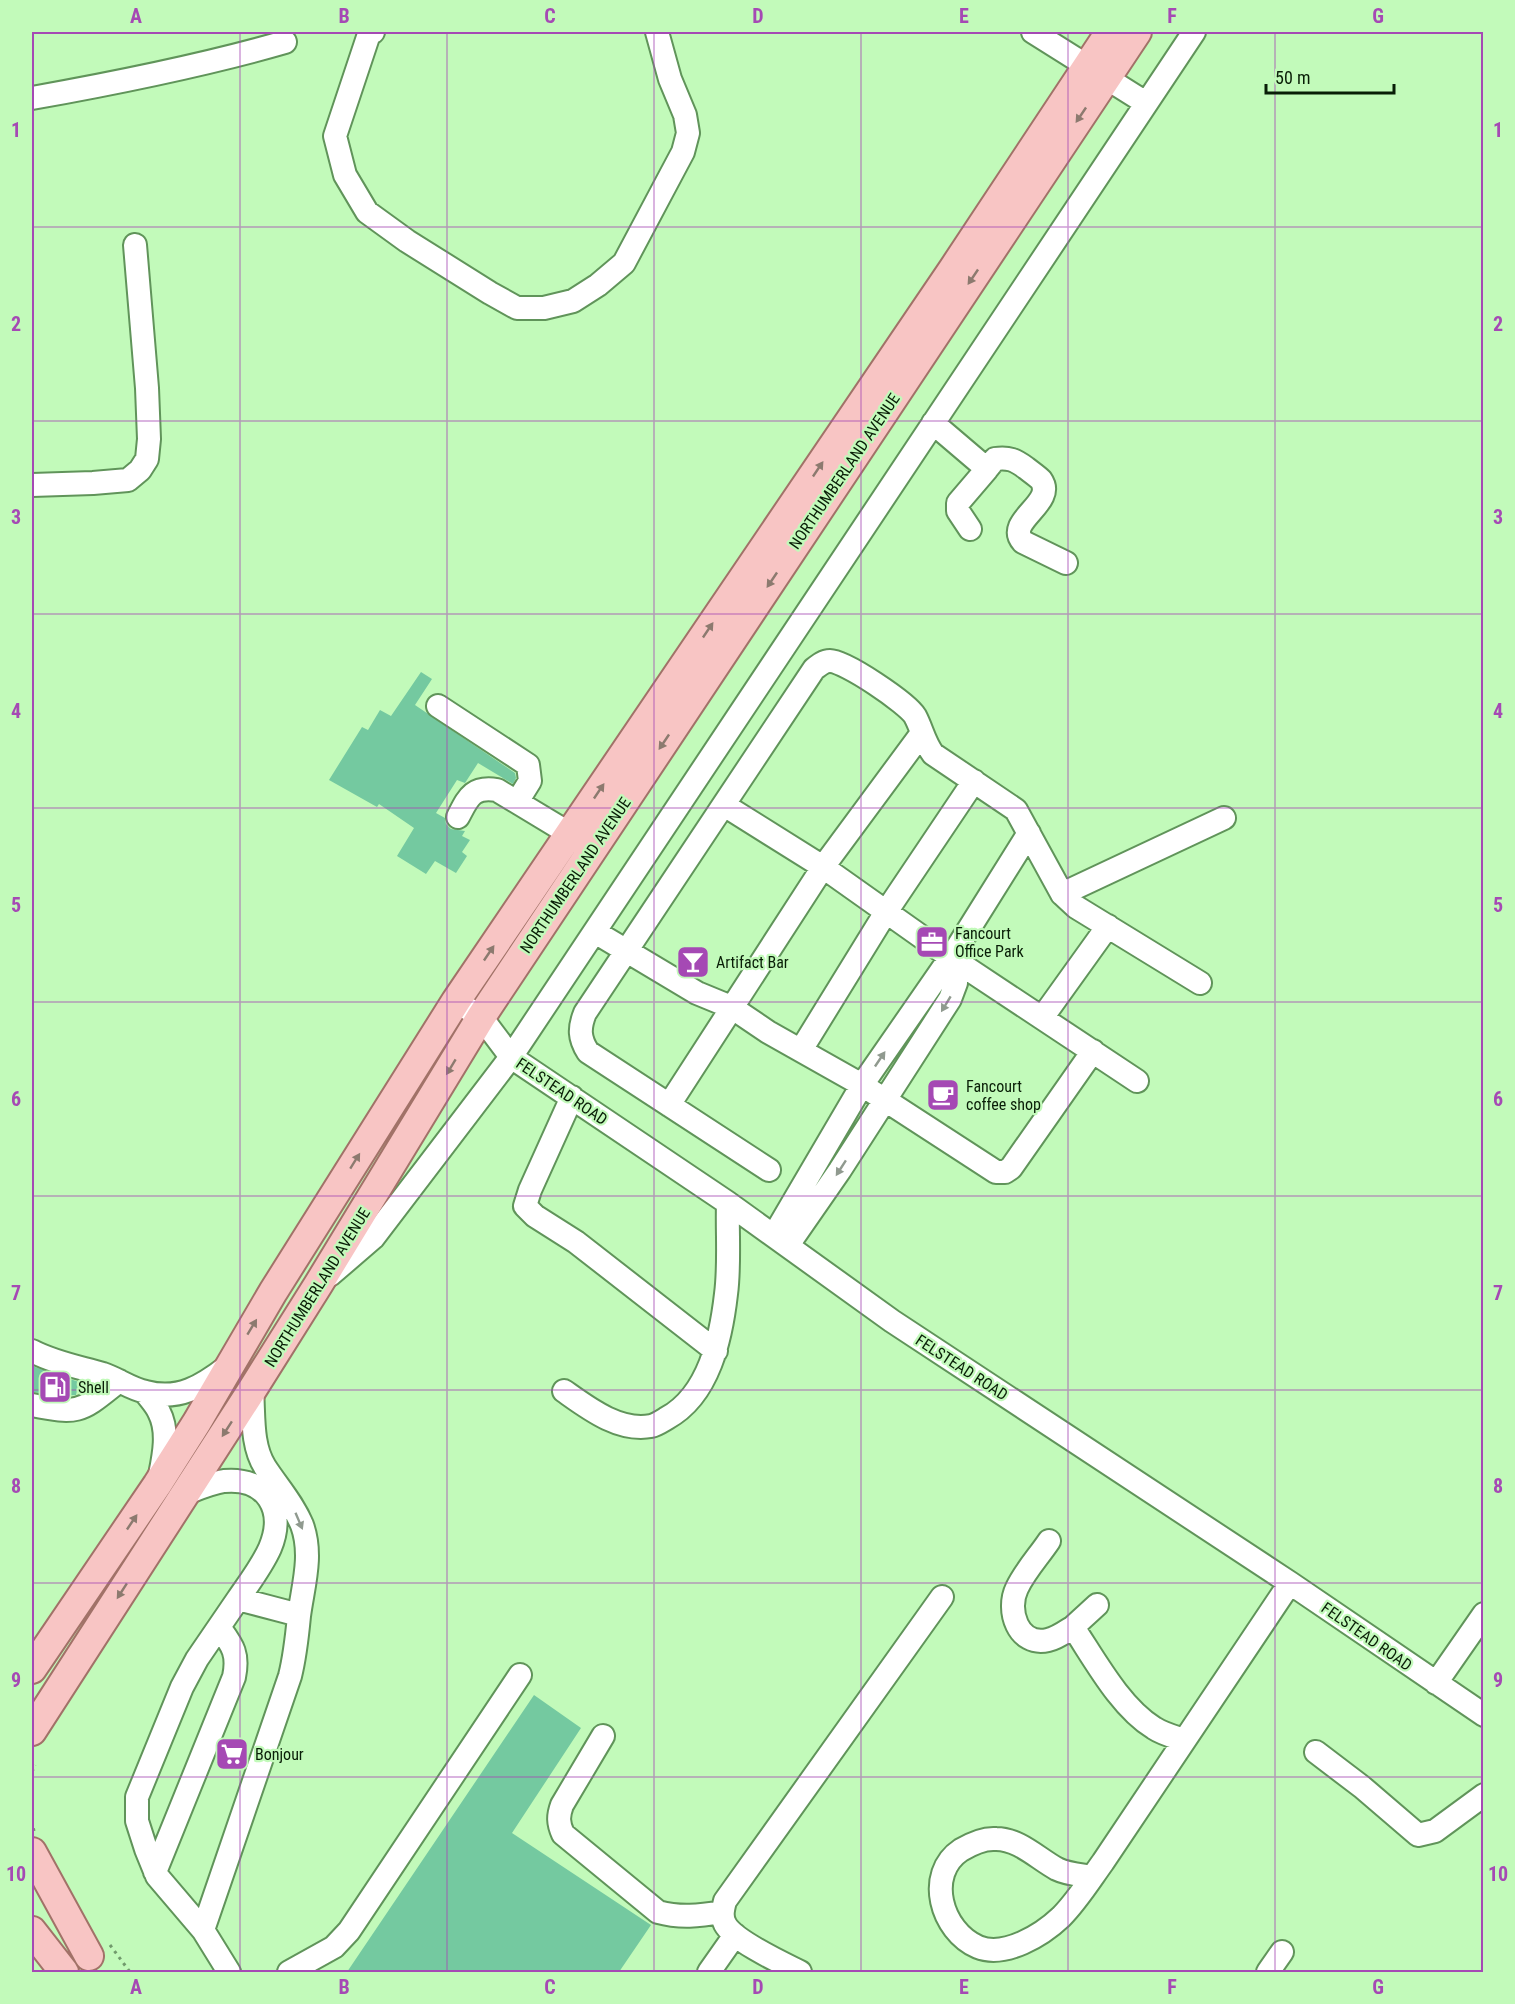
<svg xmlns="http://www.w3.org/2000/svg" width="1515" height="2004" font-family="'Roboto Condensed',sans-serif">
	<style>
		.building { fill: #74c9a0 }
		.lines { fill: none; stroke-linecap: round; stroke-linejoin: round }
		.minor-casing { stroke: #60945a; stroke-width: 26 }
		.major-casing { stroke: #a17268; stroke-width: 32 }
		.path { stroke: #719a6c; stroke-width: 3; stroke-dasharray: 3 4.5; stroke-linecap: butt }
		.minor { stroke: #fff; stroke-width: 22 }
		.major { stroke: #f8c5c4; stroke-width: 28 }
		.oneway { fill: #8c7a6f }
		.oneway2 { fill: #909a8f }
		.grid { fill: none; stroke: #a549b4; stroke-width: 1.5; stroke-opacity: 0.55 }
		.labels { text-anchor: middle; stroke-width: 4.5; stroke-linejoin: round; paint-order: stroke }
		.street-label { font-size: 16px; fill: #091e07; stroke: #c2faba }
		.poi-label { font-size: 16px; fill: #091e07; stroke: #c2faba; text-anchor: start }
		.neatline { fill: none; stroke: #a549b4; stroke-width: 2 }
		.grid-label { font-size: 20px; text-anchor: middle; font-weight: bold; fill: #a549b4 }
	</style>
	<rect width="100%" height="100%" fill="#c2faba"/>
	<path class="building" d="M421,672l11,7 -17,26 100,68 1,5 -3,6 -35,-21 -13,20 -8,-3 -21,33 9,5 1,6 5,5 14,2 -3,5 8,4 -8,12 5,4 -11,17 -21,-12 -9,13 -29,-18 17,-28 -35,-24 -2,3 -48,-27 33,-53 6,3 12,-20 11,6z
		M32,1366l47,16 -3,13 -14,1 -30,-4z
		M534,1695l47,33 -69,105 139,92 -32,47h-272z"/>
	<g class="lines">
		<defs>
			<path id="minor" d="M373,32l-4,2 -34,102 10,39 22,37 40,29 83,52 27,15h27l29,-7 25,-16 26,-22 59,-111 5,-19 -3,-18 -15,-36 -13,-47
				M1033,32l113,71
				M32,98c84,-15 170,-32 253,-56
				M933,423l54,46 -29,34v8l12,18
				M987,469l8,-10c14,-2 20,1 31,9 5,4 11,8 15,12 16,23 -37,41 -18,62l43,21
				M32,485l61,-2 35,-3 12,-10 7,-11 2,-20 -2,-51 -12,-143
				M438,706l90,59 2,16 -13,21
				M724,805l99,62 127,90 187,124
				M458,817c10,-19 14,-31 39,-27l73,44
				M1062,894l162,-76
				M595,932l102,61 34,14 37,25 94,53 134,87h9l6,-4 82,-117
				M456,1001l25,16 30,40 217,146 164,118 398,262 194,132
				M1042,1018l66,-92
				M801,1050l85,-138 88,-131
				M572,1097l-42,93 -5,16 10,10 41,26 140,109
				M669,1105l154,-238 99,-134
				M769,1170l-181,-118c-9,-14 -9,-24 -3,-39l229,-344c5,-4 10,-8 16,-8 15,0 77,42 85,55 7,13 9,26 18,38l83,56 46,84 14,13 124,76
				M774,1235l88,-150 95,-137 72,-115
				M788,1245l52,-75 110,-171 6,-16 1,-34
				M330,1275l43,-37 138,-181 683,-1025
				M32,1351c23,12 47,16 71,23 15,5 28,15 43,18 33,9 56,-6 81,-25
				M564,1391c24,17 55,41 87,35 5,-1 11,-5 16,-8 42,-23 54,-80 59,-124 4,-30 1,-61 2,-91
				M145,1392c5,7 11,13 14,20 10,19 5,43 1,63
				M32,1405c49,10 49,6 87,-24
				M184,1494c13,-5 27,-11 40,-13 43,-4 62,29 46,67 -8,18 -21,35 -32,51
				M1049,1541c-10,15 -24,30 -32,47 -11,22 1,59 31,52 9,-2 17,-8 25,-13 22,33 47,80 81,101 9,6 21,9 30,12
				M1073,1627l24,-22
				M1436,1683l48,-69
				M603,1736l-41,69c-4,11 -4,18 1,29l95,78c22,6 41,4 64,0
				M1316,1752l46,35 56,48 17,-4 49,-36
				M155,1872l79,-195c5,-24 -2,-32 -15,-50
				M1092,1877c-11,-2 -25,-3 -35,-8 -20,-11 -38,-30 -61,-30 -12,-1 -25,5 -35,11 -36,24 -20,81 17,97 27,11 64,-12 83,-30 16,-16 29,-37 42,-55l187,-279
				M203,1930l87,-254c5,-20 7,-39 9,-60 4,-30 14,-61 3,-91 -9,-22 -24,-38 -37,-58 -14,-22 -11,-52 -13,-77
				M229,1972l-26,-42 -46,-54 -11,-27 -9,-28v-24l45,-110 15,-28 41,-60 61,16
				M289,1972l45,-25 15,-16 171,-256
				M709,1972l26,-37
				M800,1972c-18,-9 -66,-31 -75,-48 -4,-8 -2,-15 0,-23l217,-304
				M1268,1972l14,-20"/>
			<path id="major" d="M32,1669l125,-184 40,-63 76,-130 183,-291 497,-732 157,-237
				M32,1731l220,-341 66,-105 163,-268 656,-985
				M32,1852l57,104
				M32,1931l32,41"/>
		</defs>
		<use href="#minor" class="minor-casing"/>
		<use href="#major" class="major-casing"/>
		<path class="path" d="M32,1624l1,-1
			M32,1772l3,-7
			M32,1821l2,10
			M110,1945l20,27"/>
		<use href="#minor" class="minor"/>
		<use href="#major" class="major"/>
	</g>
	<defs><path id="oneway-solid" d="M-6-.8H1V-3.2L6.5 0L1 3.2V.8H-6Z" transform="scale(1.5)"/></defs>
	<g class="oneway">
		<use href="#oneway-solid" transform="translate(1081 115) rotate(124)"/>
		<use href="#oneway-solid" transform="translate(973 277) rotate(124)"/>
		<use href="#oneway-solid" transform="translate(818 469) rotate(-56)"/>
		<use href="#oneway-solid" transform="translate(772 580) rotate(124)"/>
		<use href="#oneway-solid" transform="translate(708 630) rotate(-56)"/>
		<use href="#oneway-solid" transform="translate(664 742) rotate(124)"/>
		<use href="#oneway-solid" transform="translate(599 791) rotate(-56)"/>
		<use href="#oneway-solid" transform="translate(489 953) rotate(-56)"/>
		<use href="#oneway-solid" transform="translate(451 1067) rotate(121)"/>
		<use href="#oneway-solid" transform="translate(355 1161) rotate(-58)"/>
		<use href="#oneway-solid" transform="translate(252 1327) rotate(-59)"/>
		<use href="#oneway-solid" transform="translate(227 1429) rotate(123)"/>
		<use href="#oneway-solid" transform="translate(132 1522) rotate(-56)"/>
		<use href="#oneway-solid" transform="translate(122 1591) rotate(123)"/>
	</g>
	<g class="oneway2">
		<use href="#oneway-solid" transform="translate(946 1004) rotate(121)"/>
		<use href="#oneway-solid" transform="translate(880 1059) rotate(-56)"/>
		<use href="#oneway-solid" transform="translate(841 1168) rotate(123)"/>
		<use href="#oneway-solid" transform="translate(299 1521) rotate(67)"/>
	</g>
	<path class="grid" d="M240,32v1940M447,32v1940M654,32v1940M861,32v1940M1068,32v1940M1275,32v1940M32,227h1452M32,421h1452M32,614h1452M32,808h1452M32,1002h1452M32,1196h1452M32,1390h1452M32,1583h1452M32,1777h1452"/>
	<defs>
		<symbol id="office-square" viewBox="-11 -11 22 22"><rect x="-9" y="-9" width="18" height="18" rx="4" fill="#a549b4" stroke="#c2faba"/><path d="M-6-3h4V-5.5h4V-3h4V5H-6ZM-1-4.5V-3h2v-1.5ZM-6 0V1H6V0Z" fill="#fff"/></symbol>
		<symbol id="bar-square" viewBox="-11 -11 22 22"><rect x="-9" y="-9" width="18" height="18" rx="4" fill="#a549b4" stroke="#c2faba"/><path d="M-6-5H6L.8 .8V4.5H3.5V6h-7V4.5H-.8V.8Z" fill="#fff"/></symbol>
		<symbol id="cafe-square" viewBox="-11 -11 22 22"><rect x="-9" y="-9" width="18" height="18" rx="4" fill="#a549b4" stroke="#c2faba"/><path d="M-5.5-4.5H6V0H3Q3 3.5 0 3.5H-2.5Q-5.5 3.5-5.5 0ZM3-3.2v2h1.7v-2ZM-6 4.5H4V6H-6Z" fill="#fff"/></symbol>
		<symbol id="fuel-square" viewBox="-11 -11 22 22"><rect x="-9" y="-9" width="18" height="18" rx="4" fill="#a549b4" stroke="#c2faba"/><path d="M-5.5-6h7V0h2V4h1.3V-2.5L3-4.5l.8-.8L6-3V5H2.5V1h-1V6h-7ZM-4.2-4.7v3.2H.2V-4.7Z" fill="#fff"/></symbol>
		<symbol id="supermarket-square" viewBox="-11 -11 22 22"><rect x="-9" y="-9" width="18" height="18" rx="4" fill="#a549b4" stroke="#c2faba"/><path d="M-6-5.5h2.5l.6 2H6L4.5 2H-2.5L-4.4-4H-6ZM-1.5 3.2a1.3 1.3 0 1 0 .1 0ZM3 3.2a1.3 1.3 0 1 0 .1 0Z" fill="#fff"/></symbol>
	</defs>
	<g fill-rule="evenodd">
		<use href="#office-square" x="913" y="923" width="38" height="38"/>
		<use href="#bar-square" x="674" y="943" width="38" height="38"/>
		<use href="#cafe-square" x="924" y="1076" width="38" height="38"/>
		<use href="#fuel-square" x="36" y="1368" width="38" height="38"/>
		<use href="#supermarket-square" x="213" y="1735" width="38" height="38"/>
	</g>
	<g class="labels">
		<g class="street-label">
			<text transform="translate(844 471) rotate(-56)" y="6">NORTHUMBERLAND AVENUE</text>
			<text transform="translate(575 875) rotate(-56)" y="6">NORTHUMBERLAND AVENUE</text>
			<text transform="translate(562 1091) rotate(34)" y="6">FELSTEAD ROAD</text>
			<text transform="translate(317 1287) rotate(-58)" y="6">NORTHUMBERLAND AVENUE</text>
			<text transform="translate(962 1367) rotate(33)" y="6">FELSTEAD ROAD</text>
			<text transform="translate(1367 1636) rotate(35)" y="6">FELSTEAD ROAD</text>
		</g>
		<g class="poi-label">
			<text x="955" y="939">Fancourt<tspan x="955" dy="18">Office Park</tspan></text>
			<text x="716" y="968">Artifact Bar</text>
			<text x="966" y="1092">Fancourt<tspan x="966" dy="18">coffee shop</tspan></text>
			<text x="78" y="1393">Shell</text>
			<text x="255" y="1760">Bonjour</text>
		</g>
	</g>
	<rect width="1515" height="2004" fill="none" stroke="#c2faba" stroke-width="66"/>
	<path d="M1266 84v9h128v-9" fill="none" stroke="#091e07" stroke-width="3"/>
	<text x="1275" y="84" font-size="18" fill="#091e07" stroke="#c2faba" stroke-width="4.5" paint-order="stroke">50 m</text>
	<rect x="33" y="33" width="1449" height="1938" class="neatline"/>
	<g class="grid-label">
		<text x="136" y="23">A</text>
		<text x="344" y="23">B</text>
		<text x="550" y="23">C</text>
		<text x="758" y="23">D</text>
		<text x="964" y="23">E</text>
		<text x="1172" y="23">F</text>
		<text x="1378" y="23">G</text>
		<text x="16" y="137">1</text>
		<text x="1498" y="137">1</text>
		<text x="16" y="331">2</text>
		<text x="1498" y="331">2</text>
		<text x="16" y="524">3</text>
		<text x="1498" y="524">3</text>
		<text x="16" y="718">4</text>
		<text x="1498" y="718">4</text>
		<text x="16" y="912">5</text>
		<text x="1498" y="912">5</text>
		<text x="16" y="1106">6</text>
		<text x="1498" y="1106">6</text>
		<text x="16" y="1300">7</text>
		<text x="1498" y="1300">7</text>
		<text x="16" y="1493">8</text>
		<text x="1498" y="1493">8</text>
		<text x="16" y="1687">9</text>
		<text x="1498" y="1687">9</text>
		<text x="16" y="1881">10</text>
		<text x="1498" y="1881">10</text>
		<text x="136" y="1994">A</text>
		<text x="344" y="1994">B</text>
		<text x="550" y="1994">C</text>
		<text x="758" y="1994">D</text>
		<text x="964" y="1994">E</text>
		<text x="1172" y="1994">F</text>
		<text x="1378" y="1994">G</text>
	</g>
</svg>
